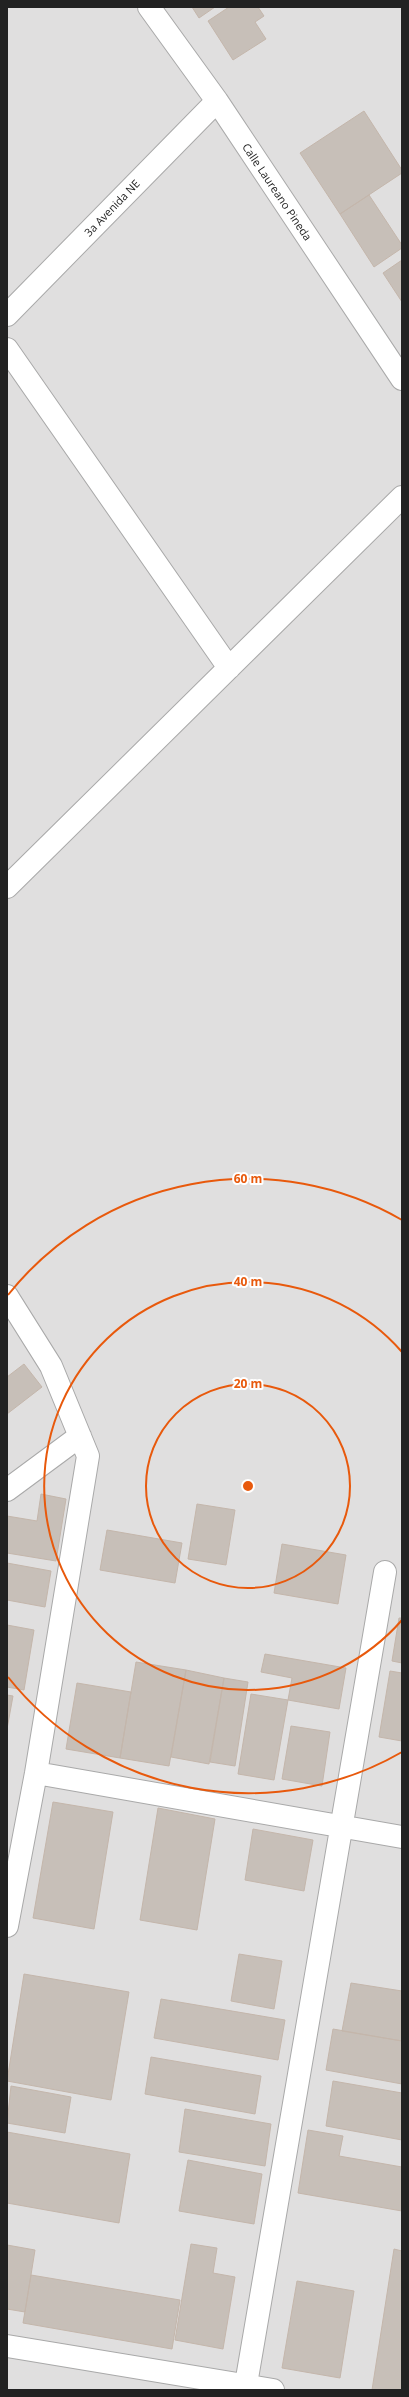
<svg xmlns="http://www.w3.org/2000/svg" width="409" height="2397" font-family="'Open Sans',sans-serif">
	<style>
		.residential { fill: #e0dfdf }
		.building { fill: #c7bfb8; stroke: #c4b6ab }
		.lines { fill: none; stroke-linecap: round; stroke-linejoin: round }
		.street-casing { stroke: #a9a9a9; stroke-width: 24 }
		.street { stroke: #fff; stroke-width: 22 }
		.ring { fill: none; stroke: #e8590c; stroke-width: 2 }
		.labels { text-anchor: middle; stroke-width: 4; stroke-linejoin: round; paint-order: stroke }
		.street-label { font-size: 11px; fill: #222; stroke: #fff }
		.centre { fill: #e8590c; stroke: #fff; stroke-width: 2 }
		.ring-label { font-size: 12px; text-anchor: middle; font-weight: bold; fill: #e8590c; stroke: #fff; stroke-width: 4; stroke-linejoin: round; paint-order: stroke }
	</style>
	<rect width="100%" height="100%" fill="#f2efe9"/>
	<path class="residential" d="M7,7h395v2383h-395z"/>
	<path class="building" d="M192,7h23l-16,11z
		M229,7h29l6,9 -9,6 11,17 -33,21 -25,-39z
		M364,111l38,59v3l-62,41 -40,-61z
		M369,195l33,50v3l-28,19 -34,-53z
		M402,260v42l-19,-29z
		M24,1364l18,23 -35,27v-37z
		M41,1494l25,5 -10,62 -49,-8v-37l30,5z
		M197,1504l38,6 -9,55 -38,-6z
		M107,1530l75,13 -7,40 -75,-13z
		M282,1544l64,11 -8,49 -64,-11z
		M7,1563l44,8 -6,36 -38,-7z
		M399,1618h3v45l-10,-2z
		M7,1625l27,5 -10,60 -17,-3z
		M265,1654l81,14 -7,41 -51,-9 4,-22 -31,-6z
		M136,1662l50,8 -17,96 -49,-8z
		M186,1670l38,8 -15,86 -38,-7z
		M390,1671l12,2v68l-23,-4z
		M224,1678l24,4 -13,84 -25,-4z
		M77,1683l54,9 -11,66 -54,-9z
		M251,1694l37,6 -14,80 -36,-6z
		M7,1695l6,1 -6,33z
		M291,1726l39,6 -8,54 -40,-7z
		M53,1802l60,10 -19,117 -61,-11z
		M158,1808l57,11 -18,111 -57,-10z
		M253,1829l60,11 -9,51 -59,-11z
		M239,1954l43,7 -8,48 -43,-8z
		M24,1974l105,18 -18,108 -104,-19z
		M351,1983l51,8v50l-60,-10z
		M161,1999l124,21 -7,40 -124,-22z
		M333,2029l69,12v43l-76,-14z
		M151,2057l110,19 -6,38 -110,-20z
		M333,2081l69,12v47l-76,-14z
		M11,2086l60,11 -6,36 -58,-10z
		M185,2109l86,15 -6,42 -86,-14z
		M308,2130l35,6 -4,20 63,11v44l-104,-18z
		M7,2132l123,22 -11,69 -112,-20z
		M188,2160l74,14 -8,50 -75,-13z
		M191,2244l26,4 -4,25 22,4 -12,72 -48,-9z
		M7,2245l28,5 -10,62 -18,-3z
		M394,2249l8,2v139h-30z
		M31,2275l149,25 -8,49 -149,-26z
		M297,2281l57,10 -14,87 -58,-10z"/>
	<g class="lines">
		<defs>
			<path id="street" d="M149,7l68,94 185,278
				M7,315l210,-214
				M7,349l222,319
				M7,887l395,-390
				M7,1296l44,70 37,90 -52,317 -29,153
				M7,1490l73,-54
				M36,1773l366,64
				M7,2346l266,44
				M245,2390l140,-818"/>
		</defs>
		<use href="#street" class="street-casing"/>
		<use href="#street" class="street"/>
	</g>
	<g class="ring">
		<circle cx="248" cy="1486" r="102"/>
		<path d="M402 1620A204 204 0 1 1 402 1352"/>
		<path d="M402 1752A307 307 0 0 1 8 1677M8 1295A307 307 0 0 1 402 1220"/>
	</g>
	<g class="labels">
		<g class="street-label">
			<text transform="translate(277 192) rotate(56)" y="4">Calle Laureano Pineda</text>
			<text transform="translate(112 208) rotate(-46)" y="4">3a Avenida NE</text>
		</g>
	</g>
	<circle cx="248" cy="1486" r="6" class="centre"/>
	<g class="ring-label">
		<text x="248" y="1183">60 m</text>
		<text x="248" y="1286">40 m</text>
		<text x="248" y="1388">20 m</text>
	</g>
	<rect width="409" height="2397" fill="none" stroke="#222222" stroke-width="16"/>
</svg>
